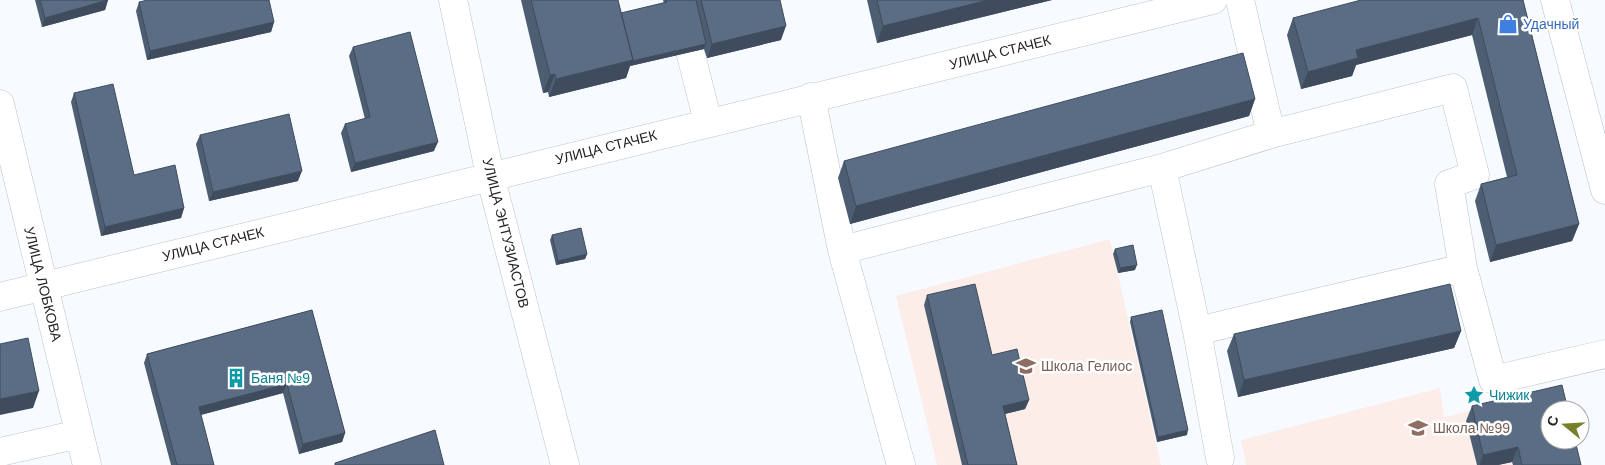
<svg xmlns="http://www.w3.org/2000/svg" width="1605" height="465" font-family="Arial,sans-serif">
	<style>
		.education { fill: #fcede8 }
		.lines { fill: none; stroke-linecap: round; stroke-linejoin: round }
		.minor-casing { stroke: #bdc2c9; stroke-width: 29 }
		.major-casing { stroke: #bdc2c9; stroke-width: 29 }
		.minor { stroke: #fff; stroke-width: 28 }
		.major { stroke: #fff; stroke-width: 28 }
		.wall { fill: #4d5e72 }
		.shaded-wall { fill: #3f4c5d }
		.building { fill: #5a6d85; stroke: #3f4c5d }
		.labels { text-anchor: middle; stroke-width: 5; stroke-linejoin: round; paint-order: stroke }
		.shop-label { font-size: 14px; fill: #366cbe; stroke: #fff; text-anchor: start }
		.street-label { font-size: 14px; fill: #1f2124; stroke: #fff }
		.education-label { font-size: 14px; fill: #785e54; stroke: #fff; text-anchor: start }
		.culture-label { font-size: 14px; fill: #0d838f; stroke: #fff; text-anchor: start }
	</style>
	<rect width="100%" height="100%" fill="#f7fbff"/>
	<path class="education" d="M1110,239l51,226h-224l-41,-169z
		M1440,388l4,29 64,-15 42,8v30l22,25h-326l-5,-25z"/>
	<g class="lines">
		<defs>
			<path id="minor" d="M453,0l37,175 75,290
				M1240,0l31,134
				M691,55l17,67
				M811,97l31,153 59,215
				M0,104l87,361
				M1162,168l35,163 23,127
				M842,250l320,-82 109,-34 182,-46 22,87 -26,9 14,84 30,112 112,-26
				M0,297l1213,-297
				M1197,331l266,-63
				M0,452l79,-18"/>
			<path id="major" d="M1555,0l50,190"/>
		</defs>
		<use href="#minor" class="minor-casing"/>
		<use href="#major" class="major-casing"/>
		<use href="#minor" class="minor"/>
		<use href="#major" class="major"/>
	</g>
	<path class="wall" d="M35,0h73l-3,10 -63,17z
		M521,0h97l3,13 43,-10 -1,-3h117l1,40 -74,18 -3,-9 -74,17 -4,12 -77,19 -1,-5 -5,1z
		M867,0h185l-175,43z
		M1523,0l56,224 -7,17 -82,21 -15,-61 6,-17 26,-7 -35,-142 -116,30 -4,11 -51,13 -14,-54 6,-17z
		M139,2l135,20 -3,10 -124,28 -11,-49z
		M353,47l81,104 -83,21 -10,-39 4,-9 20,-5 -16,-63z
		M74,93l60,82 50,33 -3,10 -80,18 -30,-134z
		M1255,99l-6,17 -399,108 -12,-46 6,-17z
		M200,135l98,46 -89,20 -13,-57z
		M552,235l35,19 -2,5 -29,6 -6,-25z
		M1115,249l20,21 -17,3 -5,-19z
		M927,295l65,60 37,45 -4,9 -20,5 12,51h-55l-38,-160z
		M312,310l33,123 -3,9 -43,12 -16,-61 -82,22 13,50h-43l-27,-102 3,-9z
		M1131,317l56,118 -30,7 -27,-120z
		M1461,331l-7,17 -216,49 -11,-46 7,-17z
		M1472,406l109,59h-68l-1,-3 -14,3h-21l-11,-44z"/>
	<path class="shaded-wall" d="M108,0l-3,10 -63,17 3,-9z
		M989,0h63l-175,43 6,-17z
		M1478,18l-6,17 -116,30 -4,11 -51,13 7,-17 48,-22z
		M274,22l-3,10 -124,28 3,-9z
		M786,26l-5,14 -74,18 5,-14z
		M706,44l-2,5 -74,17 -4,12 -77,19 7,-18 77,-19z
		M555,74l-7,18 -5,1 7,-18z
		M1255,99l-6,17 -399,108 6,-18z
		M438,142l-4,9 -83,21 4,-9z
		M302,171l-4,10 -89,20 4,-9z
		M184,208l-3,10 -80,18 4,-9z
		M1579,224l-7,17 -82,21 6,-17z
		M587,254l-2,5 -29,6 2,-4z
		M1137,265l-2,5 -17,3 2,-5z
		M1461,331l-7,17 -216,49 6,-17z
		M287,384l-4,9 -87,23 3,-9z
		M39,391l-6,17 -33,7v-16z
		M1029,400l-4,9 -25,6 3,-9z
		M1188,430l-1,5 -30,7 1,-5z
		M345,433l-3,9 -43,12 4,-10z
		M1518,447l-6,15 -14,3h-18l3,-10z"/>
	<path class="building" d="M40,0h68l-63,18z
		M148,0h121l5,22 -124,29 -11,-49z
		M531,0h87l15,60 -77,19 -1,-5 -5,1z
		M666,0h30l10,44 -74,17 1,-1 -12,-47 46,-11z
		M701,0h79l6,26 -74,18z
		M877,0h112l-106,26z
		M1361,0h162l56,224 -83,21 -15,-61 36,-9 -39,-157 -122,32 2,8 -50,14 -15,-54z
		M410,32l28,110 -83,21 -10,-39 25,-7 -17,-70z
		M1243,53l12,46 -399,107 -12,-45z
		M113,84l21,91 41,-10 9,43 -79,19 -31,-134z
		M289,114l13,57 -89,21 -13,-57z
		M581,228l6,26 -29,7 -6,-26z
		M1133,245l4,20 -17,3 -5,-19z
		M975,284l17,71 25,-6 12,51 -26,6 14,59h-49l-41,-170z
		M1450,284l11,47 -217,49 -10,-46z
		M312,310l33,123 -42,11 -16,-60 -88,23 15,58h-37l-30,-111z
		M1162,310l26,120 -30,7 -27,-120z
		M28,338l11,53 -39,8v-55z
		M1562,385l6,25h-18v30h25l6,25h-59l-4,-18 -35,8 -11,-49z
		M435,430l9,35h-109v-2z"/>
	<defs>
		<symbol id="shop-bare" viewBox="-9 -9 18 18"><path d="M-5-2.5h2.3a2.7 3.5 0 0 1 5.4 0H5L5.5 6h-11ZM-1.5-2.5h3a1.5 2.3 0 0 0-3 0Z" fill="#3f7fe0" stroke="#fff" stroke-width="2.5" paint-order="stroke"/></symbol>
		<symbol id="school-bare" viewBox="-9 -9 18 18"><path d="M0-5L7-2L0 1L-7-2ZM-4 1L0 2.5L4 1V4Q0 6-4 4Z" fill="#8d6e63" stroke="#fff" stroke-width="2.5" paint-order="stroke"/></symbol>
		<symbol id="building-bare" viewBox="-9 -9 18 18"><path d="M-4-6H4V6H1V3H-1V6H-4ZM-2.5-4.3h1.7v1.8h-1.7ZM.8-4.3h1.7v1.8H.8ZM-2.5-1h1.7V.8h-1.7ZM.8-1h1.7V.8H.8Z" fill="#0f9aa8" stroke="#fff" stroke-width="2.5" paint-order="stroke"/></symbol>
		<symbol id="sight-bare" viewBox="-9 -9 18 18"><path d="M0-6L1.8-2.2L6-1.7L2.9 1.2L3.7 5.4L0 3.3L-3.7 5.4L-2.9 1.2L-6-1.7L-1.8-2.2Z" fill="#0f9aa8" stroke="#fff" stroke-width="2.5" paint-order="stroke"/></symbol>
	</defs>
	<g fill-rule="evenodd">
		<use href="#shop-bare" x="1494" y="10" width="28" height="28"/>
		<use href="#school-bare" x="1012" y="352" width="28" height="28"/>
		<use href="#building-bare" x="222" y="364" width="28" height="28"/>
		<use href="#sight-bare" x="1460" y="381" width="28" height="28"/>
		<use href="#school-bare" x="1404" y="414" width="28" height="28"/>
	</g>
	<g class="labels">
		<g class="shop-label">
			<text x="1523" y="29">Удачный</text>
		</g>
		<g class="street-label">
			<text transform="translate(1000 52) rotate(-14)" y="5">УЛИЦА СТАЧЕК</text>
			<text transform="translate(606 147) rotate(-14)" y="5">УЛИЦА СТАЧЕК</text>
			<text transform="translate(506 233) rotate(76)" y="5">УЛИЦА ЭНТУЗИАСТОВ</text>
			<text transform="translate(213 244) rotate(-14)" y="5">УЛИЦА СТАЧЕК</text>
			<text transform="translate(43 284) rotate(76)" y="5">УЛИЦА ЛОБКОВА</text>
		</g>
		<g class="education-label">
			<text x="1041" y="371">Школа Гелиос</text>
			<text x="1433" y="433">Школа №99</text>
		</g>
		<g class="culture-label">
			<text x="251" y="383">Баня №9</text>
			<text x="1489" y="400">Чижик</text>
		</g>
	</g>
	<g transform="translate(1565 425) rotate(288)"><circle r="24" fill="#ffffff" stroke="#a5a6a7"/>
	<path d="M0-4L9 19L0 12L-9 19Z" fill="#79802c"/>
	<text y="-8" font-size="14" font-weight="bold" text-anchor="middle" fill="#1f2124">С</text>
	</g>
</svg>
